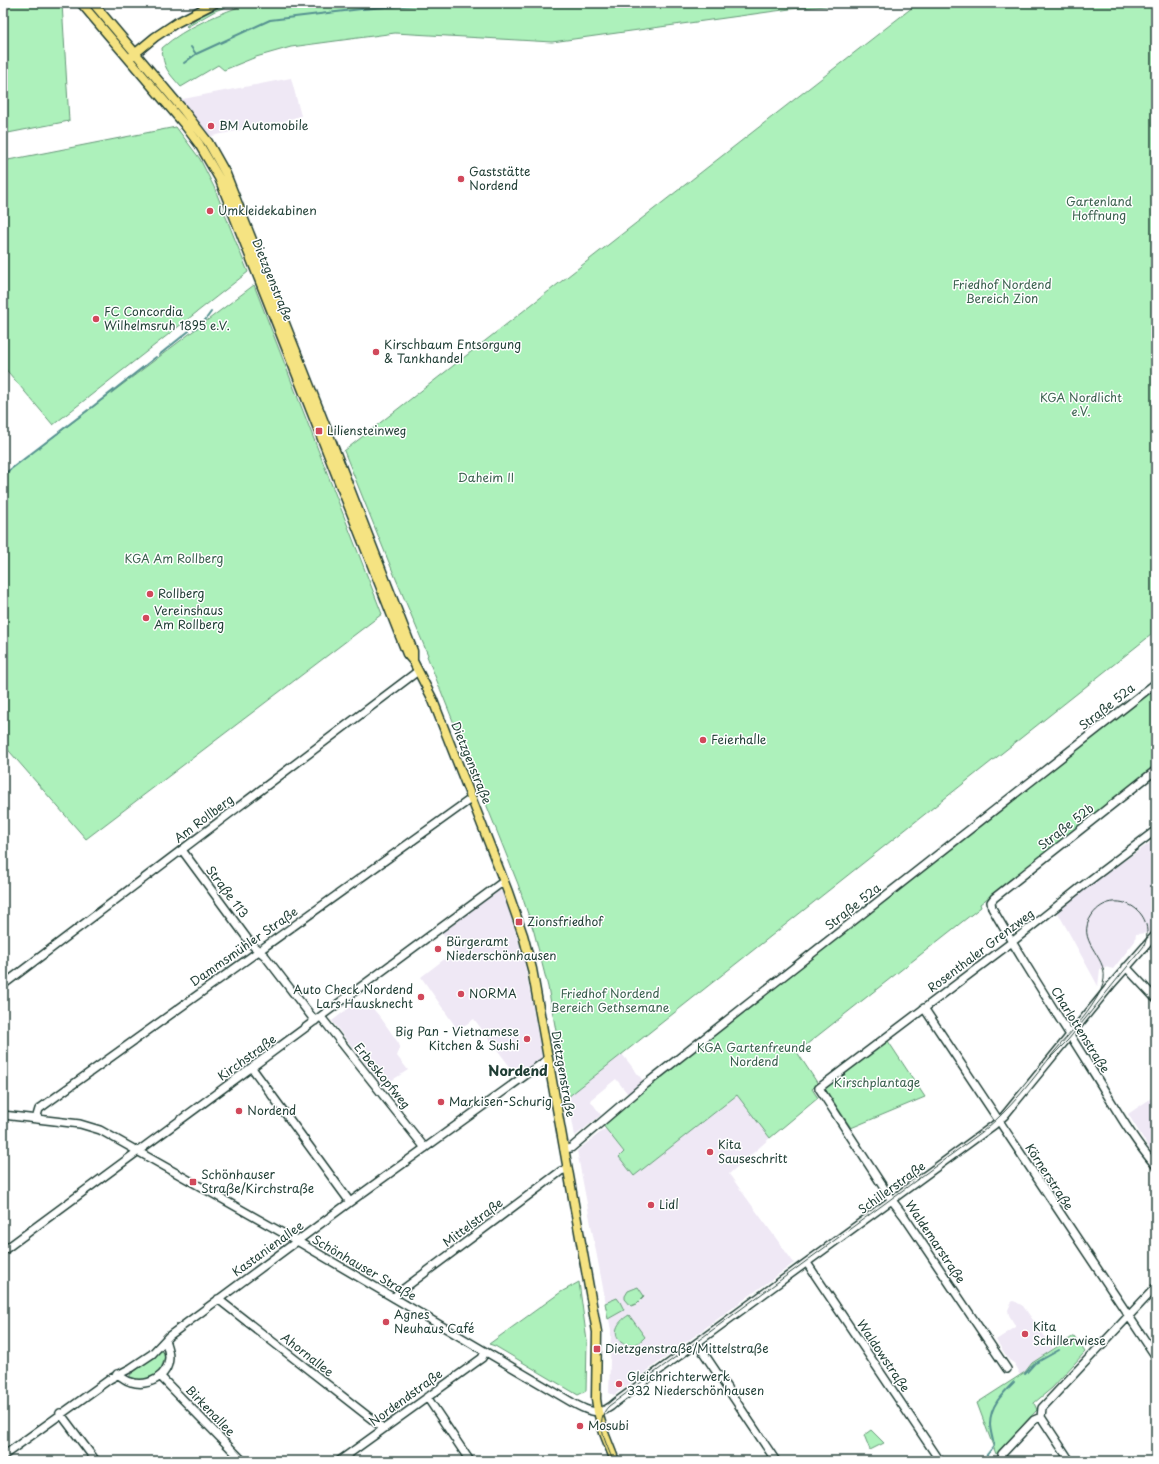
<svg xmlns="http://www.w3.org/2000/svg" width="1159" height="1464" font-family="'Playpen Sans',sans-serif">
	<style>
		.built { fill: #efe8f5 }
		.green { fill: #adf1bb; stroke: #669778 }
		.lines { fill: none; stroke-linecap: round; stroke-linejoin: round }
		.stream { stroke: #549190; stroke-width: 2 }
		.minor-casing { stroke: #1f3d34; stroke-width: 10 }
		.major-casing { stroke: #1f3d34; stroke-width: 11 }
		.minor { stroke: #fff; stroke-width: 7 }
		.major { stroke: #f5e382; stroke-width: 8 }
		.tram { stroke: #1f3d34; stroke-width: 1 }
		.poi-dot { fill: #d1495b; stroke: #fff; stroke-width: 1.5 }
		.labels { text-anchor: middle; stroke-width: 3; stroke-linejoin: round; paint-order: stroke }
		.poi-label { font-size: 12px; fill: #1f3d34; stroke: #fff; text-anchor: start }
		.park-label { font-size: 12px; fill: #3b614f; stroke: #fff }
		.street-label { font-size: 12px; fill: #1f3d34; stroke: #fff }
		.quarter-label { font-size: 14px; font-weight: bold; fill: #1f3d34; stroke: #fff }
	</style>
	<rect width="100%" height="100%" fill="#fff"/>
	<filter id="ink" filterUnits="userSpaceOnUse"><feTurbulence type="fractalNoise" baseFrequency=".025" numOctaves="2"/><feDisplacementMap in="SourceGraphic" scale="8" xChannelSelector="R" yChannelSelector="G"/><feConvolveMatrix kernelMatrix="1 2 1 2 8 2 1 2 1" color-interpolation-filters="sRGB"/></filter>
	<g filter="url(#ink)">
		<path class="built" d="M291,78l10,38 -22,6 -67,14 -4,2 -30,-38z
			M1156,839v89l-1,-1 -6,6 -13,1 -1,7 -22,28 -8,-2 -5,2 -2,17 -41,-75 55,-42z
			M498,890l5,3 20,62 19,102 -25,19 -43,-57 -16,11 -37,-53 34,-26 -14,-19z
			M359,1000l5,7 5,-3 12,14 18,26 1,4 -3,8 11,14 -25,16 -51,-65z
			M622,1054l22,28 -16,12 -12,-15 -26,21 11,15 -26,21 -7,-39z
			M737,1095l33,43 -41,36 65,89 -180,132 -5,-2 2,-63 -34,-179 29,-23 18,25 -5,4 15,18z
			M1156,1095v61l-5,-5 -23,-37z
			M1013,1301l3,1 7,4 10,14h1l19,29 -21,14 -7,9 -5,3 -2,-3 1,-1 -5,-8 -5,-3 -13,-20 20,-13 -7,-12 -1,-5 3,-7z"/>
		<path class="green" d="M3,3h59l7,118 -66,13z
			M230,3h6l-21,8 -28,16 -1,-1 14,-10z
			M250,3h611l-71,6 -238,33 -157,-9 -104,14 -35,10 -32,13 -6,-5 -37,22c-13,-15 -18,-19 -19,-39 23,-21 59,-35 88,-45z
			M918,3h238v628l-588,466 -20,-110 -14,-55 -16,-48 -89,-223 -2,-5 1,-1 -40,-95 -44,-109z
			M176,127l24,32 14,28 34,85 -195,153 -50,-59v-205z
			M254,285l128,329 -296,225 -83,-95v-269z
			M1156,683v83l-176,138 1,3 -184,145 21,32 -6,5 6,9 -48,40 -33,-43 -103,81 -15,-19 5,-5 -22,-28z
			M886,1038l39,59 -74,31 -27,-41z
			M579,1282l8,59 -1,50 -8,4 -83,-49 -6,-2 72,-52z
			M638,1287l6,9 -8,8 -5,2 -6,-7v-3l3,-5z
			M617,1298l3,4 4,8 -16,9 -3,-16z
			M629,1315l16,22c-20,22 -44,-6 -16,-22z
			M1074,1336l11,16 -33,36 -18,15 3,7 -41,44 -19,-51 48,-31 7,-9z
			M161,1351l4,2c-1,19 -16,33 -35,24v-2z
			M871,1430l13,13 -14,7 -6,-15z"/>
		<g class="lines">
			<path class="stream" d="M191,47l5,7
				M184,63l12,-9 74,-34 91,-11 76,-6
				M194,329l9,-6 8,-11
				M159,355l30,-24
				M91,408l65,-51
				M59,432l29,-22
				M3,475l55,-42
				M1025,1374l9,-10 25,-14
				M982,1461l12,-15c-1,-7 -4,-15 -4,-22 0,-18 12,-30 24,-42"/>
			<defs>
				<path id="minor" d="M1156,770l-162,128 -3,4 1,6c31,54 65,106 98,159 21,33 40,69 66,99
					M182,850l70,95 13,11 50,65
					M1126,967l30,32
					M3,985l415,-314
					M924,1008l232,349
					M321,1017l104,131
					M252,1068l98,134
					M3,1115l77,9 20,6 197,111 276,162c9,5 22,12 32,7 4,-2 8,-5 11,-8l378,-277 10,-9 107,-131 45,-51
					M36,1119l3,-10 22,-16 411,-295
					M564,1149l7,-1 75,-64 510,-401
					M3,1251l501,-370
					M807,1263l133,198
					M394,1298l4,-5 163,-122 7,-2
					M218,1299l165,129
					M697,1343l79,118
					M1007,1369l-103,-153 -13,-17 -72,-111 193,-146 69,-55 75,-57
					M117,1374c5,3 9,7 14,8 17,5 37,-5 38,-24 0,-7 -2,-12 -4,-18
					M160,1376l83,85
					M427,1397l43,64
					M60,1413l36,48
					M1041,1417l1,-9 114,-121
					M1041,1417l29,44
					M1002,1454l32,-34 7,-3
					M3,1456l107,-77 21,-11 21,-14 17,-18 181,-134 198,-143
					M339,1461l143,-103 3,-6"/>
				<path id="major" d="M81,3l103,121 15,20 20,34 188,476 6,7 19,37 39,99 37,95 15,43 9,34 65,363 -1,67 2,13 6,21 11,28
					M93,3l91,108 24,31 18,32 94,238 93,239v10
					M132,56l23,-19 21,-14 39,-20"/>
			</defs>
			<use href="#minor" class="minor-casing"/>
			<use href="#major" class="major-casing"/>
			<use href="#minor" class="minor"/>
			<use href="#major" class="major"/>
			<path class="tram" d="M613,1461c-6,-17 -20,-40 -4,-55l373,-274c28,-22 51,-53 73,-81 14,-17 30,-33 41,-52 4,-6 7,-13 8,-20 3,-24 -30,-38 -12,-64 22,-30 67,-4 52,31l-76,94 -20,20"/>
		</g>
	</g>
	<g class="poi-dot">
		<circle cx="211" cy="126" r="4"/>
		<circle cx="461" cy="179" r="4"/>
		<circle cx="210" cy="211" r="4"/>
		<circle cx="96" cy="319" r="4"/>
		<circle cx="376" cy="352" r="4"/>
		<rect x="315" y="427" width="8" height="8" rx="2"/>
		<circle cx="150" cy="594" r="4"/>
		<circle cx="146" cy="618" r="4"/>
		<circle cx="703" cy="740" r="4"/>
		<rect x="515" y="918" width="8" height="8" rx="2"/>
		<circle cx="438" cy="949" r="4"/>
		<circle cx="461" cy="994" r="4"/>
		<circle cx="421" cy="997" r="4"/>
		<circle cx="527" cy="1039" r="4"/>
		<circle cx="441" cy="1102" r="4"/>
		<circle cx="239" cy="1111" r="4"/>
		<circle cx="710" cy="1152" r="4"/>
		<rect x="189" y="1178" width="8" height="8" rx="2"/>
		<circle cx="651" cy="1205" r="4"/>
		<circle cx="386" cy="1322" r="4"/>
		<circle cx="1025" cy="1334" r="4"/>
		<rect x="593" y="1345" width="8" height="8" rx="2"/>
		<circle cx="619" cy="1384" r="4"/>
		<circle cx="580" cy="1426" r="4"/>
	</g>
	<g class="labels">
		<g class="poi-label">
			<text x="219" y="130">BM Automobile</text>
			<text x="469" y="176">Gaststätte<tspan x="469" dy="14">Nordend</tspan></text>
			<text x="218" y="215">Umkleidekabinen</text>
			<text x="104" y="316">FC Concordia<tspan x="104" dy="14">Wilhelmsruh 1895 e.V.</tspan></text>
			<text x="384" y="349">Kirschbaum Entsorgung<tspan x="384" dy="14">&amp; Tankhandel</tspan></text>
			<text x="327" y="435">Liliensteinweg</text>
			<text x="158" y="598">Rollberg</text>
			<text x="154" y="615">Vereinshaus<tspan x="154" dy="14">Am Rollberg</tspan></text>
			<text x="711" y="744">Feierhalle</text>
			<text x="527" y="926">Zionsfriedhof</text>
			<text x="446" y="946">Bürgeramt<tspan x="446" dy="14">Niederschönhausen</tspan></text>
			<text x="413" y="994" text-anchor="end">Auto Check Nordend<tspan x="413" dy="14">Lars Hausknecht</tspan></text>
			<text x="469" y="998">NORMA</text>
			<text x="519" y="1036" text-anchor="end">Big Pan - Vietnamese<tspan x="519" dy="14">Kitchen &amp; Sushi</tspan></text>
			<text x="449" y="1106">Markisen-Schurig</text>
			<text x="247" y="1115">Nordend</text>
			<text x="718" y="1149">Kita<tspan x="718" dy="14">Sauseschritt</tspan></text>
			<text x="201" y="1179">Schönhauser<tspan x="201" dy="14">Straße/Kirchstraße</tspan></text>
			<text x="659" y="1209">Lidl</text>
			<text x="394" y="1319">Agnes<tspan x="394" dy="14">Neuhaus Café</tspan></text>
			<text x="1033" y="1331">Kita<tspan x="1033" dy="14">Schillerwiese</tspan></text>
			<text x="605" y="1353">Dietzgenstraße/Mittelstraße</text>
			<text x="627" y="1381">Gleichrichterwerk<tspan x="627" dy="14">332 Niederschönhausen</tspan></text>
			<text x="588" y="1430">Mosubi</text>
		</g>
		<g class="park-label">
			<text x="1099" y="206">Gartenland<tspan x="1099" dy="14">Hoffnung</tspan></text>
			<text x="1002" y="289">Friedhof Nordend<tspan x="1002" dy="14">Bereich Zion</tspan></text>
			<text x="1081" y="402">KGA Nordlicht<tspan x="1081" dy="14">e.V.</tspan></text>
			<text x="486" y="482">Daheim II</text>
			<text x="174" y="563">KGA Am Rollberg</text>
			<text x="610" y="998">Friedhof Nordend<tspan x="610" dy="14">Bereich Gethsemane</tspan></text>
			<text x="754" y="1052">KGA Gartenfreunde<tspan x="754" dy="14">Nordend</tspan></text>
			<text x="877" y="1087">Kirschplantage</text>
		</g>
		<g class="street-label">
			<text transform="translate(272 280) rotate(68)" y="4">Dietzgenstraße</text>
			<text transform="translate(1107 707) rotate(-38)" y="4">Straße 52a</text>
			<text transform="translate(471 763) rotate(68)" y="4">Dietzgenstraße</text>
			<text transform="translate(204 819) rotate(-37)" y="4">Am Rollberg</text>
			<text transform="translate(1066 827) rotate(-38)" y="4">Straße 52b</text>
			<text transform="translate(227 892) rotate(53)" y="4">Straße 113</text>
			<text transform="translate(853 907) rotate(-38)" y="4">Straße 52a</text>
			<text transform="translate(244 947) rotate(-35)" y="4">Dammsmühler Straße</text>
			<text transform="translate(981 951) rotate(-37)" y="4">Rosenthaler Grenzweg</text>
			<text transform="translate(1080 1030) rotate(58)" y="4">Charlottenstraße</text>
			<text transform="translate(247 1058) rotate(-36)" y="4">Kirchstraße</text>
			<text transform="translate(563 1074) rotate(80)" y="4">Dietzgenstraße</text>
			<text transform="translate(382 1076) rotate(51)" y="4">Erbeskopfweg</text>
			<text transform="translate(1049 1177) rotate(57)" y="4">Körnerstraße</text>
			<text transform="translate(892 1188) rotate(-36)" y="4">Schillerstraße</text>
			<text transform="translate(473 1223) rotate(-37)" y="4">Mittelstraße</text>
			<text transform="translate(935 1242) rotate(56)" y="4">Waldemarstraße</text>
			<text transform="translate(268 1249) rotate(-36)" y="4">Kastanienallee</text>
			<text transform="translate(364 1268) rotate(30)" y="4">Schönhauser Straße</text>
			<text transform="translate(307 1355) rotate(38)" y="4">Ahornallee</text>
			<text transform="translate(883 1356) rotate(56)" y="4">Waldowstraße</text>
			<text transform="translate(406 1398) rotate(-36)" y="4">Nordendstraße</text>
			<text transform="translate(210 1411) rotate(46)" y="4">Birkenallee</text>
		</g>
		<g class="quarter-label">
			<text x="518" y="1076">Nordend</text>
		</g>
	</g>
	<rect width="1159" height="1464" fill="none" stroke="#fff" stroke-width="16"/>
	<rect x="8" y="8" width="1143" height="1448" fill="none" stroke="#1f3d34" stroke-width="1.5" filter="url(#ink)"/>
</svg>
